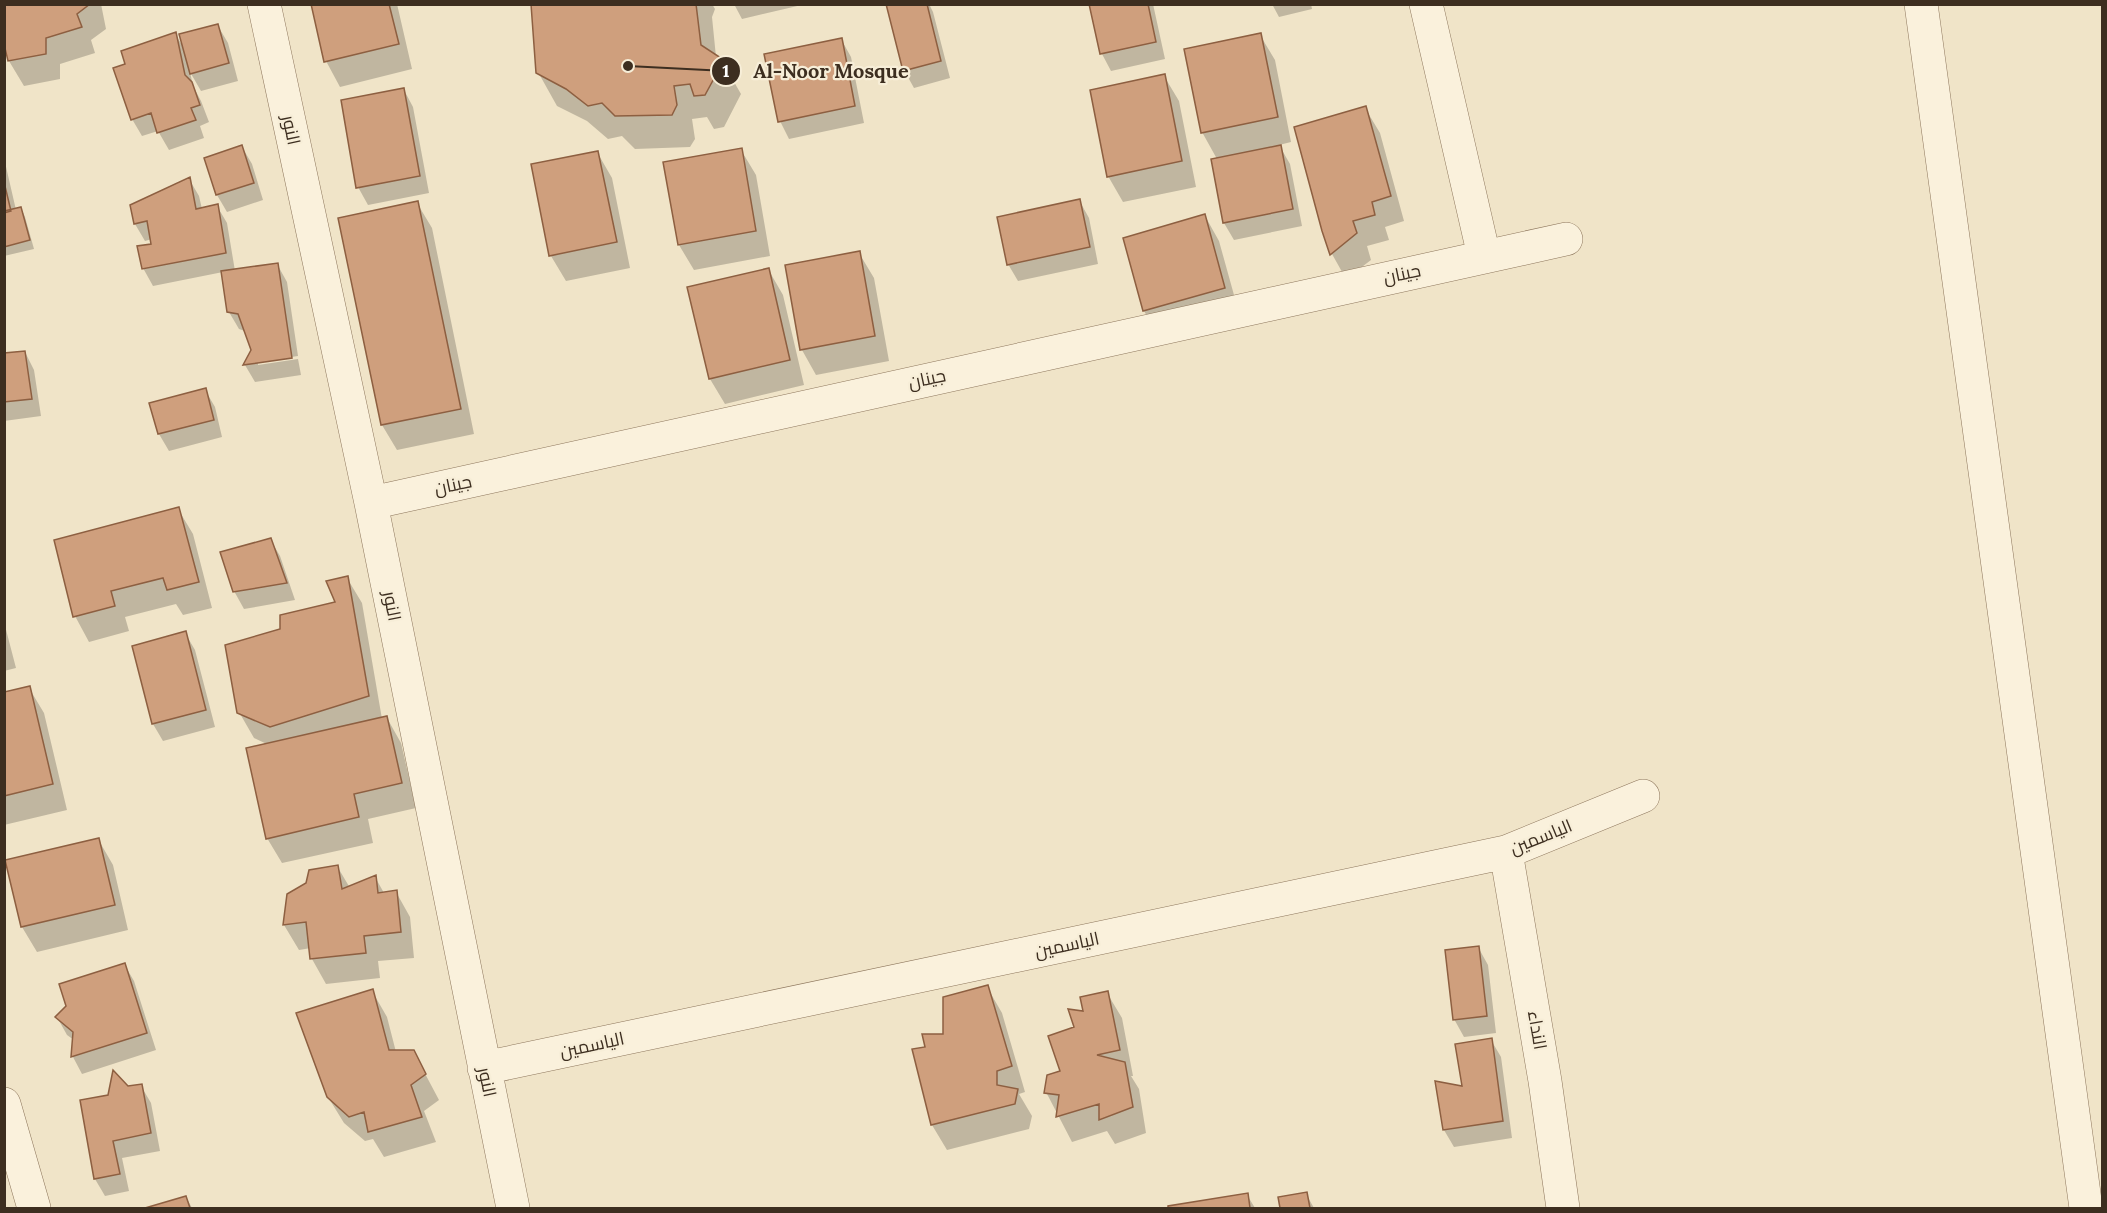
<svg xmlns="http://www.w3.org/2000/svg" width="2107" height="1213" font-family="Lora,Cairo,serif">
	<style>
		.shadow { fill: #0003 }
		.building { fill: #cf9f7d; stroke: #8d5f41; stroke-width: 1.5 }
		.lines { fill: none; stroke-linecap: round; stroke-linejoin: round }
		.minor-casing { stroke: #8d765c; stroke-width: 34 }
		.minor { stroke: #faf1dc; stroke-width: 33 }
		.labels { text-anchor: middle; stroke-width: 4.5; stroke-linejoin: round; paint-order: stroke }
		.street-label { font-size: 18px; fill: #3d2e20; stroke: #f7eed8 }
		.leader { fill: none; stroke: #3d2e20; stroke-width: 2 }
		.callout-dot { fill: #3d2e20; stroke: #f7eed8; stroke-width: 2 }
		.mark-label { font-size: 18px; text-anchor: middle; font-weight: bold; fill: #fff }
		.callout-label { font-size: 20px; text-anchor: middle; font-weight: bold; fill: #3d2e20; stroke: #f7eed8; stroke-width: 4.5; stroke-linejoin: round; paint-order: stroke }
	</style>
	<rect width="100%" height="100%" fill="#f0e4c8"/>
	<path class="shadow" d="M4,4h97l5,25 -15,11 4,13 -35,11v15l-36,7 -15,-25 -5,-25z
		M312,4h85l15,65 -72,18 -14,-26z
		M533,4h179l3,5 -3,8 4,40 6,4 19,33 -17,33 -10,2 -7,-12 -15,2 3,20 -5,8 -55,2 -13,-13 -14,3 -21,-18 -30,-15 -19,-34z
		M734,4h72l-64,15z
		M888,4h41l4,8 17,66 -36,10 -10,-18z
		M1091,4h62l12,55 -54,12 -9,-17z
		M1272,4h39l1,5 -33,8z
		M218,26l10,17 10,38 -37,10 -11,-19 3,14 8,15 8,21 -9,4 4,12 -35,12 -11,-19 -16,5 -10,-17 -5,-55 48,-30 9,14z
		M1260,35l15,25 16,82 -12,3 11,19 12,62 -68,14 -10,-17 -7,-64 -15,-27z
		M841,39l10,18 13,66 -75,16 -9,-18z
		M1164,76l15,25 17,86 -73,15 -15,-26z
		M404,90l9,17 16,86 -61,12 -10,-18z
		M1365,108l15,25 24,88 -19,6 4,13 -22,6 4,14 -25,19 -14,-25 -9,-24z
		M242,147l10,17 11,36 -36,12 -10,-17 -11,-36z
		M741,150l15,25 14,81 -76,14 -15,-25z
		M597,152l15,26 18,90 -64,13 -15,-25 -18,-90z
		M4,158l12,52 5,-2 4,9 9,32 -30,7z
		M189,179l10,17 3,13 15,-3 10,17 8,48 42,-7 10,18 11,74 -40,6v3l40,-6 3,16 -46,7 -10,-17 8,-15 -8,-19 -6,-2 -10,-17 -6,-40 -70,14 -10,-18 10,-23 -1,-6 -7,2 -10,-17z
		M1079,200l10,18 9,46 -80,17 -10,-17z
		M417,203l15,25 42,206 -77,16 -15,-25 -42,-206z
		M1205,216l14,25 20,72 -80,23 -15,-25 -19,-72z
		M859,253l15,25 15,83 -73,14 -14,-25z
		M768,269l15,26 21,90 -79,19 -15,-25z
		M25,352l9,18 7,46 -37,5v-66z
		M205,390l10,17 7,30 -53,14 -10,-17 -8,-30z
		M178,509l15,25 19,74 -29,7 -7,-11 -51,13 4,14 -40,11 -14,-26z
		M270,539l10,17 15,44 -51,9 -10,-18z
		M347,578l15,25 20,116 5,-1 14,25 15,65 -48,11 5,24 -91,20 -15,-25 2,-93 -15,-7 -15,-26 43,-82 55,-27z
		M4,622l12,46 -12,3z
		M185,633l10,17 20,77 -52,14 -10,-17 -20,-77z
		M29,688l15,25 23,97 -63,15v-131z
		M98,839l15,26 15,65 -91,22 -15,-25z
		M337,866l13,22 25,-11 9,16 12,-1 14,25 4,41 -36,3 2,17 -54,6 -14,-25 -1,-11 -12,2 -15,-25z
		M1478,947l10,18 8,68 -32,4 -10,-18z
		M124,964l10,17 22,69 -74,24 -9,-17 1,-17 -7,-5 -10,-18z
		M987,987l15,26 23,79 -6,2 13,22 -3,13 -82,21 -15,-25 -18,-74 12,-3 18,-12z
		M372,991l15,26 9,35 17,-1 26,49 -15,11 12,31 -52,15 -11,-18 -8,2 -21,-18 -16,-26z
		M1107,993l15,25 11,58h-2l8,13 7,44 -31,11 -8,-13 -35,11 -26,-50 16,-21 14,-44 9,-14z
		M1491,1040l10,17 11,81 -58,9 -10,-17 -7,-47 27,5z
		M141,1086l10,17 9,48 -38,7 7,33 -24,5 -10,-17 15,-83 17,-8z
		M1306,1194l8,14h-32l-2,-10z
		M1247,1195l8,13h-85l-1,-1z
		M186,1197l6,11h-42z"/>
	<path class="building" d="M4,4h86l-13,10 5,13 -36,11v16l-38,7 -4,-17z
		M311,4h78l10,40 -75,18z
		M531,4h165l5,41 23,15 -19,35 -11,1 -4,-12 -16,2 3,19 -5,10 -57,1 -13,-13 -14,3 -22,-17 -30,-16z
		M886,4h41l14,57 -38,10z
		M1089,4h59l8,38 -56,12z
		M218,24l11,39 -39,11 -11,-40z
		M176,32l9,43 7,7 8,23 -9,3 5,12 -39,13 -6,-20 -20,7 -18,-52 12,-4 -4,-13z
		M1261,33l17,84 -77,16 -17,-84z
		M842,38l13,68 -77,16 -14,-68z
		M1165,74l17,87 -75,16 -17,-87z
		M404,88l16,88 -64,12 -15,-88z
		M1366,106l25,90 -19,6 3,13 -22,6 4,12 -27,22 -8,-24 -28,-104z
		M242,145l12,38 -38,12 -12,-37z
		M1281,145l12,64 -70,14 -12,-64z
		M742,148l14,83 -78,14 -15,-83z
		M598,151l19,91 -68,14 -18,-92z
		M190,177l6,32 22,-5 8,49 -84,16 -5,-23 14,-2 -4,-23 -13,3 -4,-19z
		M4,182l7,29 -7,2z
		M1080,199l10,48 -83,18 -10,-48z
		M418,201l43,208 -80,16 -43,-207z
		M21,207l9,33 -26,7v-36z
		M1205,214l20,74 -82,23 -20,-73z
		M860,251l15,85 -75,14 -15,-85z
		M278,263l14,95 -49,7 8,-15 -13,-36 -11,-2 -6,-41z
		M769,268l21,92 -81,19 -22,-92z
		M25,351l7,48 -28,3v-49z
		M206,388l8,32 -56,14 -9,-31z
		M179,507l20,75 -32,8 -4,-12 -52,13 4,15 -42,11 -19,-77z
		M271,538l16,45 -54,9 -13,-40z
		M348,576l21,120 -99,31 -33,-14 -12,-68 55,-16v-14l55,-13 -9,-21z
		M186,631l20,79 -54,14 -20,-78z
		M30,686l23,98 -49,12v-104z
		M387,716l15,67 -48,11 5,23 -93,22 -20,-91z
		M99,838l16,67 -94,22 -16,-67z
		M338,865l4,24 34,-14 2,18 19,-3 4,42 -37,4 2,17 -56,6 -4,-37 -23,3 4,-31 19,-11 3,-13z
		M1479,946l8,70 -34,4 -8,-70z
		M125,963l22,70 -76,24 2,-25 -18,-15 11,-11 -7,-22z
		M988,985l24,81 -15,5v14l21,4 -3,15 -84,21 -19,-76 13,-2 -3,-13h21v-37z
		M373,989l16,61h25l12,24 -15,11 11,32 -54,15 -4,-20 -15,5 -22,-20 -31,-84z
		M1108,991l12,59 -23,5 28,7 8,45 -34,13v-16l-43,13 3,-22 -15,-2 3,-18 13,-4 -12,-35 26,-9 -6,-18 15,2 -3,-14z
		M1492,1038l11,83 -60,9 -8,-49 27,5 -7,-42z
		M113,1070l15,16 14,-2 9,49 -38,8 7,33 -26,5 -14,-79 28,-5z
		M1307,1192l3,16h-30l-2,-11z
		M1248,1193l2,15h-82v-2z
		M186,1196l4,12h-45z"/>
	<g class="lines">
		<defs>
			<path id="minor" d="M264,4l107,499 142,705
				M1426,4l58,252
				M1921,4l165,1204
				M371,503l1195,-264
				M1506,852l39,229 18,127
				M484,1068l1022,-216 137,-56
				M4,1104l30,104"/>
		</defs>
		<use href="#minor" class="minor-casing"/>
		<use href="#minor" class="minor"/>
	</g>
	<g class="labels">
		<g class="street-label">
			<text transform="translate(291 130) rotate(78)" y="6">النور</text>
			<text transform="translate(1402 274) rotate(-12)" y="6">جينان</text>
			<text transform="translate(927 379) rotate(-12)" y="6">جينان</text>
			<text transform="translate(453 485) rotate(-12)" y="6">جينان</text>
			<text transform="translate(392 606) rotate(79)" y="6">النور</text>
			<text transform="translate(1541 837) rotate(-22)" y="6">الياسمين</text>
			<text transform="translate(1067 945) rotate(-12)" y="6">الياسمين</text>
			<text transform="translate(1537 1030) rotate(80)" y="6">النداء</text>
			<text transform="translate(592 1045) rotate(-12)" y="6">الياسمين</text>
			<text transform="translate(487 1082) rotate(78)" y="6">النور</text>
		</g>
	</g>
	<path class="leader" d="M628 66L726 71"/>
	<g class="callout-dot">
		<circle cx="628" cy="66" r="6"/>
		<circle cx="726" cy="71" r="15"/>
	</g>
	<g class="mark-label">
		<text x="726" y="77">1</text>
	</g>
	<g class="callout-label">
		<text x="831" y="78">Al-Noor Mosque</text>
	</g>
	<rect width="2107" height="1213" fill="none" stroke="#3d2e20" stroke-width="12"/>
</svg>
